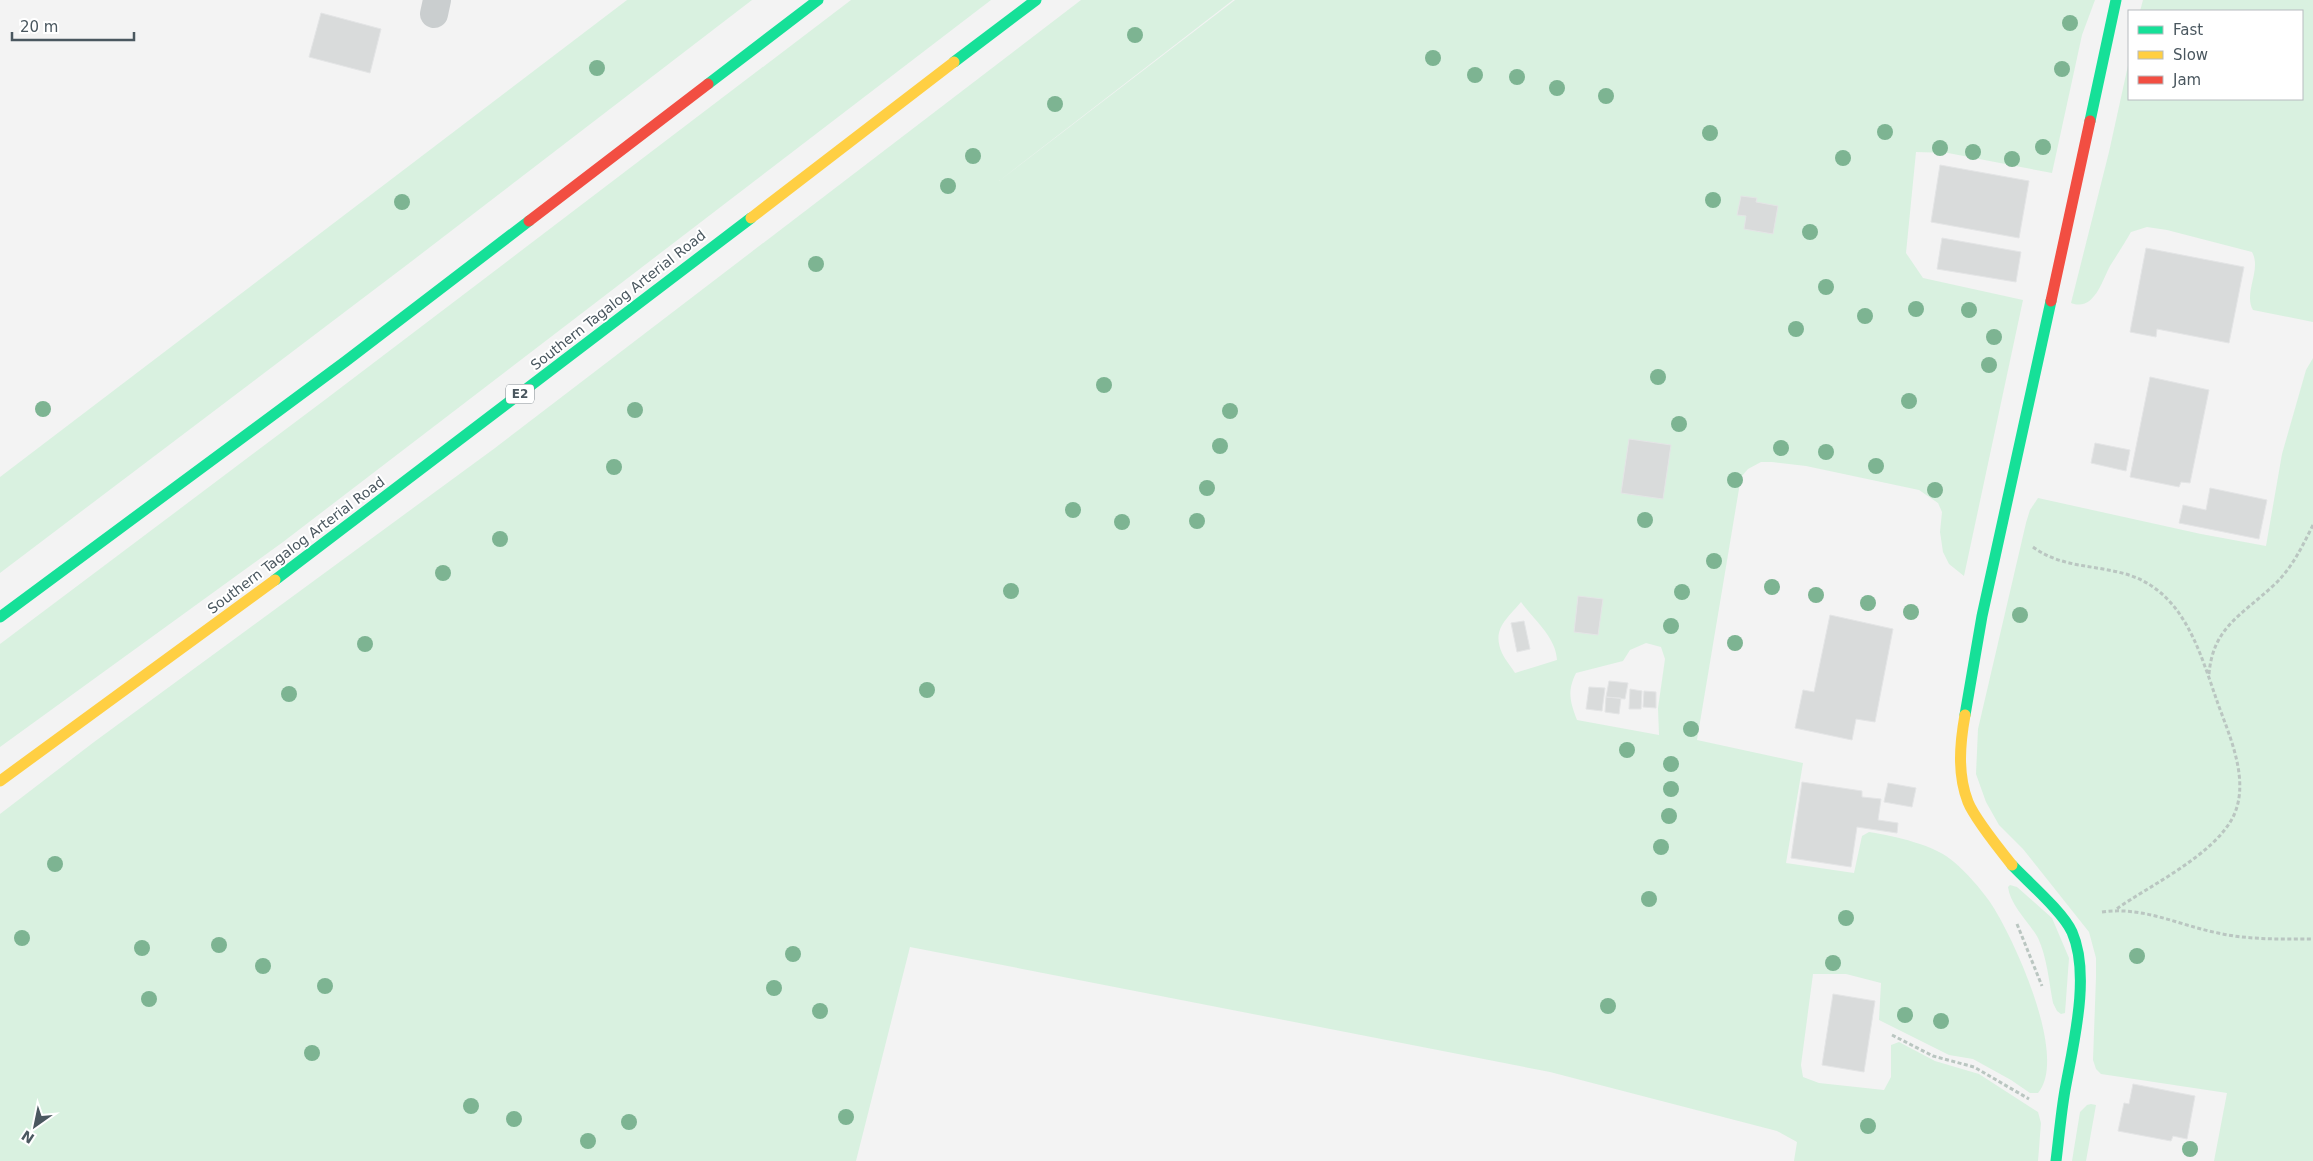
<svg xmlns="http://www.w3.org/2000/svg" width="2313" height="1161" font-family="'DejaVu Sans',sans-serif">
	<style>
		.green { fill: #d9f1e0; fill-rule: evenodd }
		.building { fill: #d9dbdb; stroke: #e4e5e6 }
		.lines { fill: none; stroke-linecap: round; stroke-linejoin: round }
		.path { stroke: #bac6c1; stroke-width: 3; stroke-dasharray: 4 2.5; stroke-linecap: butt }
		.street { stroke: #cacecf; stroke-width: 28 }
		.fast { stroke: #16e098; stroke-width: 11 }
		.slow { stroke: #ffcf43; stroke-width: 11 }
		.jam { stroke: #f24e42; stroke-width: 11 }
		.tree { fill: #7db492 }
		.labels { text-anchor: middle; stroke-width: 4; stroke-linejoin: round; paint-order: stroke }
		.shield { fill: #fff; stroke: #80898f; stroke-width: 1 }
		.shield-label { font-size: 12px; font-weight: bold; fill: #4a575f }
		.street-label { font-size: 14px; fill: #4a575f; stroke: #fff }
	</style>
	<rect width="100%" height="100%" fill="#f3f3f3"/>
	<path class="green" d="M627,0h125l-340,261 -412,312v-96z
		M851,0h140l-708,542 -283,205v-103l326,-245z
		M1081,0h152l-234,181 236,-181h860l-13,35 -30,138 -104,-20 -32,-1 -10,101 17,25 100,22 -59,276 -15,-12 -6,-12 -3,-20 2,-20 -4,-9 -19,-13 -113,-24 -34,-4h-11l-13,7 -7,8 -44,263 106,23 -17,100 68,10 8,-37 7,-4c25,4 67,13 85,30 13,11 26,26 36,40 23,34 79,155 48,191h-8l-19,-13 -38,-21 -24,-4 -70,-35 2,-37 -35,-9h-33l-12,91 2,12 16,6 65,7 7,-13v-32l8,-3 36,19 44,13 59,38 3,11 -3,38h-244l3,-19 -20,-11 -227,-59 -640,-125 -54,214h-856v-347l94,-72 401,-294zM1521,602c13,18 35,35 36,58l-42,13c-4,-7 -10,-13 -13,-20 -11,-24 6,-35 19,-51zM1646,643l15,4 4,12 -7,49 1,27 -82,-15c-7,-18 -10,-29 -1,-47l47,-12 7,-11z
		M2143,0h170v322l-60,-12c-10,-17 9,-40 -1,-58l-85,-22 -20,-3 -16,5c-7,12 -14,23 -21,34 -8,15 -16,46 -39,37l38,-151 20,-91v38h173v-88h-162z
		M2313,358v803h-99l13,-68 -126,-19 -5,-5 -3,-9 3,-83v-19l-7,-26 -66,-83 -24,-24 -13,-23 -10,-28 2,-45 48,-206 4,-13 8,-12 163,36 65,12 16,-92 24,-84z
		M2010,885l7,2 35,31 17,40 -4,55 -4,1 -4,-3 -4,-8c-4,-21 -6,-46 -15,-65 -9,-16 -28,-33 -30,-51z
		M2091,1104l5,1 -10,56h-14l8,-49 7,-7z"/>
	<path class="building" d="M321,13l60,16 -11,44 -61,-16z
		M1940,165l89,16 -10,57 -88,-16z
		M1741,196l16,2 -1,4 22,4 -5,28 -29,-5 2,-13 -9,-1z
		M1942,238l79,14 -5,30 -79,-13z
		M2146,248l98,19 -15,76 -72,-14 -1,8 -26,-5z
		M2150,377l59,13 -19,93 -9,-1 -2,5 -49,-10z
		M1629,439l42,6 -8,54 -42,-6z
		M2095,443l35,7 -4,21 -35,-8z
		M2210,488l57,12 -8,39 -80,-16 4,-18 23,5z
		M1578,596l25,3 -5,36 -24,-3z
		M1830,615l63,14 -18,93 -19,-3 -4,21 -57,-12 8,-38 11,2z
		M1524,621l6,28 -13,3 -6,-29z
		M1609,681l19,2 -3,16 -19,-2z
		M1589,687l16,1 -3,23 -16,-2z
		M1630,689l12,2 -1,18h-12z
		M1644,691l12,1v16l-13,-1z
		M1606,697l15,1 -2,16 -14,-2z
		M1802,782l60,9v6l19,2 -3,21 20,3 -1,10 -40,-6 -6,40 -60,-9z
		M1888,783l28,5 -4,19 -28,-5z
		M1833,994l42,7 -11,71 -42,-7z
		M2133,1084l62,12 -8,43 -14,-3 -2,5 -53,-10 6,-28 5,1z"/>
	<g class="lines">
		<path class="path" d="M2033,547c36,27 84,14 120,40 36,24 50,74 64,114 12,34 34,80 16,116 -20,39 -83,68 -118,93
			M2209,674c4,-47 33,-59 65,-89 18,-17 28,-38 39,-60
			M2102,912c41,-6 76,13 116,21 31,7 63,6 95,6
			M2017,924l25,62
			M1892,1035l41,21 41,11 55,32"/>
		<path class="street" d="M434,14l3,-14"/>
		<path class="fast" d="M954,62l82,-62
			M708,84l110,-84
			M2090,121l26,-121
			M275,580l476,-362
			M0,617l346,-256 183,-140
			M1965,715l17,-99 69,-315
			M2012,865c16,17 51,47 60,67 19,43 1,113 -7,158 -4,23 -6,47 -9,71"/>
		<path class="slow" d="M751,218l203,-156
			M1965,715c-5,28 -8,59 3,87 6,15 32,48 44,63
			M0,781l275,-201"/>
		<path class="jam" d="M529,221l179,-137
			M2051,301l39,-180"/>
	</g>
	<g class="tree">
		<circle cx="2070" cy="23" r="8"/>
		<circle cx="1135" cy="35" r="8"/>
		<circle cx="1433" cy="58" r="8"/>
		<circle cx="597" cy="68" r="8"/>
		<circle cx="2062" cy="69" r="8"/>
		<circle cx="1475" cy="75" r="8"/>
		<circle cx="1517" cy="77" r="8"/>
		<circle cx="1557" cy="88" r="8"/>
		<circle cx="1606" cy="96" r="8"/>
		<circle cx="1055" cy="104" r="8"/>
		<circle cx="1885" cy="132" r="8"/>
		<circle cx="1710" cy="133" r="8"/>
		<circle cx="2043" cy="147" r="8"/>
		<circle cx="1940" cy="148" r="8"/>
		<circle cx="1973" cy="152" r="8"/>
		<circle cx="973" cy="156" r="8"/>
		<circle cx="1843" cy="158" r="8"/>
		<circle cx="2012" cy="159" r="8"/>
		<circle cx="948" cy="186" r="8"/>
		<circle cx="1713" cy="200" r="8"/>
		<circle cx="402" cy="202" r="8"/>
		<circle cx="1810" cy="232" r="8"/>
		<circle cx="816" cy="264" r="8"/>
		<circle cx="1826" cy="287" r="8"/>
		<circle cx="1916" cy="309" r="8"/>
		<circle cx="1969" cy="310" r="8"/>
		<circle cx="1865" cy="316" r="8"/>
		<circle cx="1796" cy="329" r="8"/>
		<circle cx="1994" cy="337" r="8"/>
		<circle cx="1989" cy="365" r="8"/>
		<circle cx="1658" cy="377" r="8"/>
		<circle cx="1104" cy="385" r="8"/>
		<circle cx="1909" cy="401" r="8"/>
		<circle cx="43" cy="409" r="8"/>
		<circle cx="635" cy="410" r="8"/>
		<circle cx="1230" cy="411" r="8"/>
		<circle cx="1679" cy="424" r="8"/>
		<circle cx="1220" cy="446" r="8"/>
		<circle cx="1781" cy="448" r="8"/>
		<circle cx="1826" cy="452" r="8"/>
		<circle cx="1876" cy="466" r="8"/>
		<circle cx="614" cy="467" r="8"/>
		<circle cx="1735" cy="480" r="8"/>
		<circle cx="1207" cy="488" r="8"/>
		<circle cx="1935" cy="490" r="8"/>
		<circle cx="1073" cy="510" r="8"/>
		<circle cx="1645" cy="520" r="8"/>
		<circle cx="1197" cy="521" r="8"/>
		<circle cx="1122" cy="522" r="8"/>
		<circle cx="500" cy="539" r="8"/>
		<circle cx="1714" cy="561" r="8"/>
		<circle cx="443" cy="573" r="8"/>
		<circle cx="1772" cy="587" r="8"/>
		<circle cx="1011" cy="591" r="8"/>
		<circle cx="1682" cy="592" r="8"/>
		<circle cx="1816" cy="595" r="8"/>
		<circle cx="1868" cy="603" r="8"/>
		<circle cx="1911" cy="612" r="8"/>
		<circle cx="2020" cy="615" r="8"/>
		<circle cx="1671" cy="626" r="8"/>
		<circle cx="1735" cy="643" r="8"/>
		<circle cx="365" cy="644" r="8"/>
		<circle cx="927" cy="690" r="8"/>
		<circle cx="289" cy="694" r="8"/>
		<circle cx="1691" cy="729" r="8"/>
		<circle cx="1627" cy="750" r="8"/>
		<circle cx="1671" cy="764" r="8"/>
		<circle cx="1671" cy="789" r="8"/>
		<circle cx="1669" cy="816" r="8"/>
		<circle cx="1661" cy="847" r="8"/>
		<circle cx="55" cy="864" r="8"/>
		<circle cx="1649" cy="899" r="8"/>
		<circle cx="1846" cy="918" r="8"/>
		<circle cx="22" cy="938" r="8"/>
		<circle cx="219" cy="945" r="8"/>
		<circle cx="142" cy="948" r="8"/>
		<circle cx="793" cy="954" r="8"/>
		<circle cx="2137" cy="956" r="8"/>
		<circle cx="1833" cy="963" r="8"/>
		<circle cx="263" cy="966" r="8"/>
		<circle cx="325" cy="986" r="8"/>
		<circle cx="774" cy="988" r="8"/>
		<circle cx="149" cy="999" r="8"/>
		<circle cx="1608" cy="1006" r="8"/>
		<circle cx="820" cy="1011" r="8"/>
		<circle cx="1905" cy="1015" r="8"/>
		<circle cx="1941" cy="1021" r="8"/>
		<circle cx="312" cy="1053" r="8"/>
		<circle cx="471" cy="1106" r="8"/>
		<circle cx="846" cy="1117" r="8"/>
		<circle cx="514" cy="1119" r="8"/>
		<circle cx="629" cy="1122" r="8"/>
		<circle cx="1868" cy="1126" r="8"/>
		<circle cx="588" cy="1141" r="8"/>
		<circle cx="2190" cy="1149" r="8"/>
	</g>
	<g class="labels">
		<rect class="shield" x="506" y="384.5" width="28" height="19" rx="4"/>
		<g class="shield-label">
			<text x="520" y="398">E2</text>
		</g>
		<g class="street-label">
			<text transform="translate(618 300) rotate(-38)" y="5">Southern Tagalog Arterial Road</text>
			<text transform="translate(296 545) rotate(-37)" y="5">Southern Tagalog Arterial Road</text>
		</g>
	</g>
	<rect x="2128" y="10" width="175" height="90" fill="#ffffff" stroke="#b7bcbf"/>
	<rect x="2138" y="26" width="25" height="8" fill="#16e098" stroke="#b7bcbf"/>
	<text x="2173" y="35" font-size="15" fill="#4a575f">Fast</text>
	<rect x="2138" y="51" width="25" height="8" fill="#ffcf43" stroke="#b7bcbf"/>
	<text x="2173" y="60" font-size="15" fill="#4a575f">Slow</text>
	<rect x="2138" y="76" width="25" height="8" fill="#f24e42" stroke="#b7bcbf"/>
	<text x="2173" y="85" font-size="15" fill="#4a575f">Jam</text>
	<g transform="translate(35 1126) rotate(213)" stroke="#ffffff" stroke-width="4" paint-order="stroke">
	<path d="M0-4L9 19L0 12L-9 19Z" fill="#4a575f"/>
	<text y="-8" font-size="14" font-weight="bold" text-anchor="middle" fill="#4a575f">N</text>
	</g>
	<path d="M12 32v8h122v-8" fill="none" stroke="#4a575f" stroke-width="2.5"/>
	<text x="20" y="32" font-size="15" fill="#4a575f" stroke="#ffffff" stroke-width="4" paint-order="stroke">20 m</text>
</svg>
